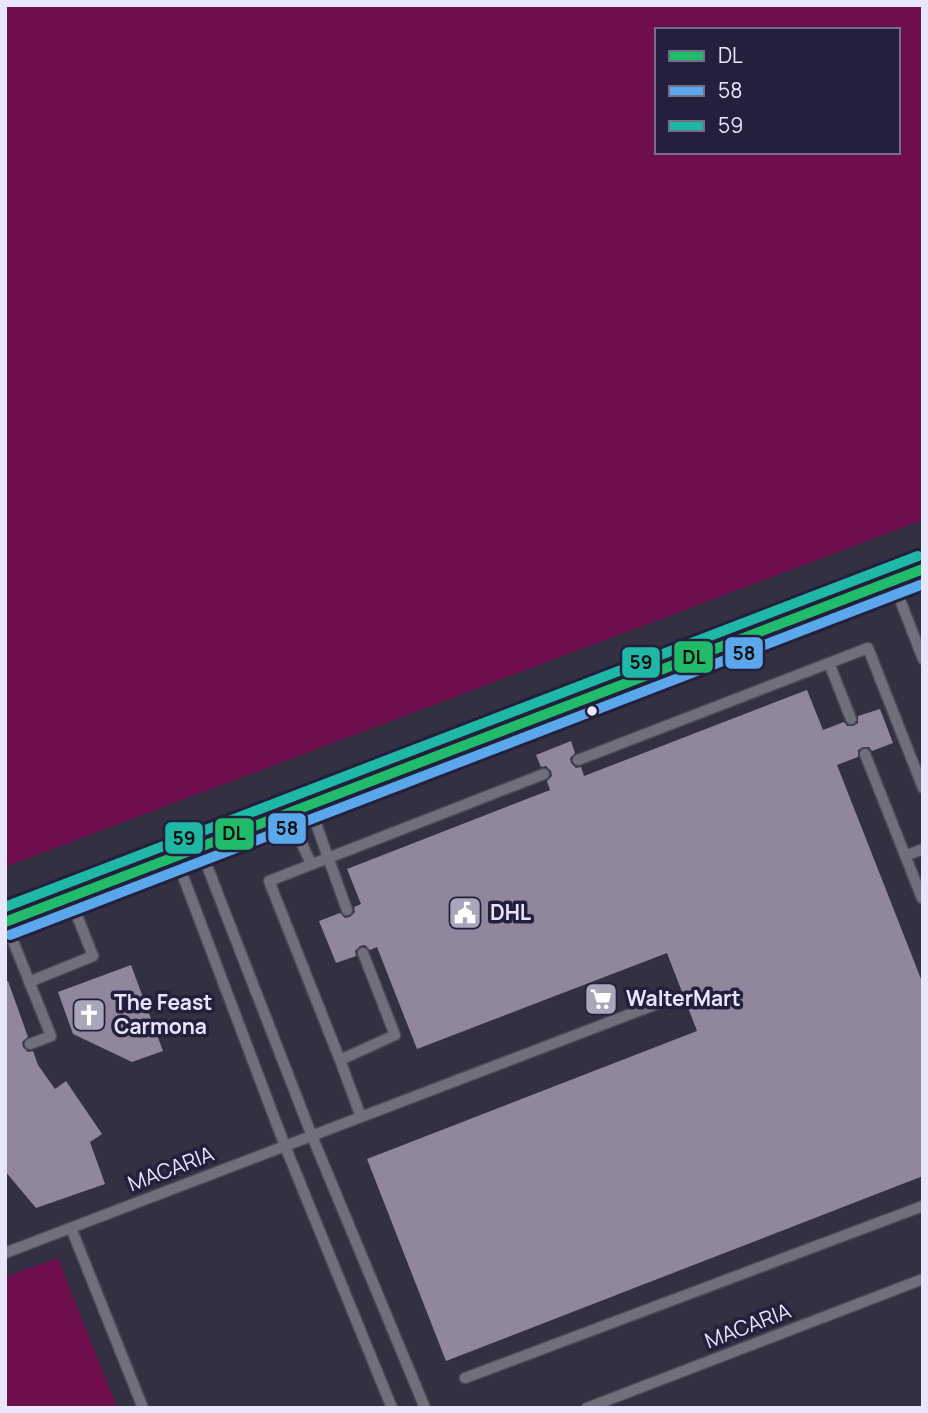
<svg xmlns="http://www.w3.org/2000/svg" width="928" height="1413" font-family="Manrope,sans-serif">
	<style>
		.green { fill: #6f0e4d; fill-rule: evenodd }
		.building { fill: #90879c }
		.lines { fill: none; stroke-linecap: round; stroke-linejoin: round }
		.service-casing { stroke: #4d4b59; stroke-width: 13 }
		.trunk-casing { stroke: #4d4b59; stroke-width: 39 }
		.service { stroke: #706f7c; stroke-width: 10 }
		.trunk { stroke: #6e6b7c; stroke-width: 37 }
		.bus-1-casing { stroke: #241f3d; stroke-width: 16 }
		.bus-2-casing { stroke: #241f3d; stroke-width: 16 }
		.bus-3-casing { stroke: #241f3d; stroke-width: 16 }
		.bus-1 { stroke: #20bc6c; stroke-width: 10 }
		.bus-2 { stroke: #5aa8eb; stroke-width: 10 }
		.bus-3 { stroke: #1fb8a6; stroke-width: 10 }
		.bus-dot { fill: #e8e6fa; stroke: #241f3d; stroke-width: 2.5 }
		.labels { text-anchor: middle; stroke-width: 7; stroke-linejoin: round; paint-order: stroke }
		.poi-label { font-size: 21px; font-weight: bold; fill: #e8e6fa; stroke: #241f3d; text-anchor: start }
		.street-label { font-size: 21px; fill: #e8e6fa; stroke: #241f3d }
		.line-badge { stroke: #241f3d; stroke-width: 2.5 }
		.pale-badge-label { font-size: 19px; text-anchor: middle; font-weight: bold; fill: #111 }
	</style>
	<rect width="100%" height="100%" fill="#333041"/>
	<path class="green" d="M5,5h918v515l-918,347zM657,30h241v122h-241z
		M58,1258l59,150h-112v-131z"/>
	<path class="building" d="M807,690l16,40 21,-8 3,4h6l5,-3v-7l22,-7 13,34 -21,8 -3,-4h-6l-5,3v7l-21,8 86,219v192l-477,185 -79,-202 330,-128 -30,-78 -250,96 -40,-102 -7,3 -5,-5 -5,1 -5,5 1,5 -20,7 -17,-42 21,-8 5,5 5,-1 5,-5 -1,-5 7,-3 -14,-35 203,-79 -3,-9 5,-5 -1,-5 -5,-5 -5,1 -5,-12 35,-14 4,12 -5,5 1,5 5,5 5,-1 3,9z
		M131,965l32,86 -31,11 -59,-28 -15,-42z
		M5,981h3l20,56 -6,5 1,5 5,5 5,-1 5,14 17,24 11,-8 36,53 -12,8 15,42 -69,24 -31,-37z"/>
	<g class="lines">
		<defs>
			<path id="service" d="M895,587l28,72
				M829,663l22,56
				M865,754l57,144
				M578,760l290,-112 55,140
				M311,810l36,100
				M291,819l20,45
				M202,853l110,283 113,272
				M905,856l18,-7
				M178,863l107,283 107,262
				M7,926l44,110 -21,8
				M363,953l32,82 -55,25 -71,-179 275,-107
				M29,982l64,-26 -21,-53
				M340,1060l21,57
				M71,1228l72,180
				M5,1253l657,-251
				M465,1378l458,-172
				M587,1408l336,-129"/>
			<path id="trunk" d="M5,922l918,-353"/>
		</defs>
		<use href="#service" class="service-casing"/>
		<use href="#trunk" class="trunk-casing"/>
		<use href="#service" class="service"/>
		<use href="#trunk" class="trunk"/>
		<defs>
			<path id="bus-1" d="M5,922l918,-353"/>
			<path id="bus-2" d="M10,935l913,-351"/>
			<path id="bus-3" d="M5,907l913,-351"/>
		</defs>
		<use href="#bus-1" class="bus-1-casing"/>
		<use href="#bus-2" class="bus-2-casing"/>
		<use href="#bus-3" class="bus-3-casing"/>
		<use href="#bus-1" class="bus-1"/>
		<use href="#bus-2" class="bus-2"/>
		<use href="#bus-3" class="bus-3"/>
	</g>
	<defs>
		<symbol id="civic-square" viewBox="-11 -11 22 22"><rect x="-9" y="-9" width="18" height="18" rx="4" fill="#a9a6b9" stroke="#241f3d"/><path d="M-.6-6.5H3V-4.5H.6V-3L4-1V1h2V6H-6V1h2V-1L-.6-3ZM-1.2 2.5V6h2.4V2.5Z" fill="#fff"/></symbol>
		<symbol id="supermarket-square" viewBox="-11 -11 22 22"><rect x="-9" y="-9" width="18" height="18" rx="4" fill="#a9a6b9" stroke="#241f3d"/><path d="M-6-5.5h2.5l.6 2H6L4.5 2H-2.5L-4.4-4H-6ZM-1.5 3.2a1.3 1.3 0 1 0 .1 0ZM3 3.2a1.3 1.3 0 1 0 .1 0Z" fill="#fff"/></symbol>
		<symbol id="church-square" viewBox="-11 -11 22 22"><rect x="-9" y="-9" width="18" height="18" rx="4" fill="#a9a6b9" stroke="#241f3d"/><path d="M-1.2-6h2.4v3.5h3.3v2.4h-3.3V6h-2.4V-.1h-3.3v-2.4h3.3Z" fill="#fff"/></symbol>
	</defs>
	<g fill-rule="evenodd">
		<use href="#civic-square" x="446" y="894" width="38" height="38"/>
		<use href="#supermarket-square" x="582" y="980" width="38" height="38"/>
		<use href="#church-square" x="70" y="996" width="38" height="38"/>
	</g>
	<circle class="bus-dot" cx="592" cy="711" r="6"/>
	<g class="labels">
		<g class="poi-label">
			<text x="490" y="920">DHL</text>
			<text x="626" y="1006">WalterMart</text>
			<text x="114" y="1010">The Feast<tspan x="114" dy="24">Carmona</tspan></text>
		</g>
		<g class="street-label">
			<text transform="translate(171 1169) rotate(-21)" y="7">MACARIA</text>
			<text transform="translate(748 1326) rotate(-21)" y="7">MACARIA</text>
		</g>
	</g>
	<g class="line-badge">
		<rect x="724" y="636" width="40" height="34" rx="7" fill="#5aa8eb"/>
		<rect x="673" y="640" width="41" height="34" rx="7" fill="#20bc6c"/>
		<rect x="621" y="646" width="40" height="33" rx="7" fill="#1fb8a6"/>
		<rect x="267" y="812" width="40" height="33" rx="7" fill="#5aa8eb"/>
		<rect x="214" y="817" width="41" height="34" rx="7" fill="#20bc6c"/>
		<rect x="164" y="821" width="40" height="34" rx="7" fill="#1fb8a6"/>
	</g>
	<g class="pale-badge-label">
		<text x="744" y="660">58</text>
		<text x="694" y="664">DL</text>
		<text x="641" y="669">59</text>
		<text x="287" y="835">58</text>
		<text x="234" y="840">DL</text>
		<text x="184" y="845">59</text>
	</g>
	<rect width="928" height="1413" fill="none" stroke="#e8e6fa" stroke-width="14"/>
	<rect x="655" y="28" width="245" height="126" fill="#241f3d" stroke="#726f89" stroke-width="2"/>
	<rect x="669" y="51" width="35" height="10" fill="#20bc6c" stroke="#726f89" stroke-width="2"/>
	<text x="718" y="63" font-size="21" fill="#e8e6fa">DL</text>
	<rect x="669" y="86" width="35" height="10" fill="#5aa8eb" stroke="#726f89" stroke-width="2"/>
	<text x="718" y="98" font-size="21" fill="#e8e6fa">58</text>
	<rect x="669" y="121" width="35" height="10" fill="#1fb8a6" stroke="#726f89" stroke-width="2"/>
	<text x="718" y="133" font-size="21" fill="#e8e6fa">59</text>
</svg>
